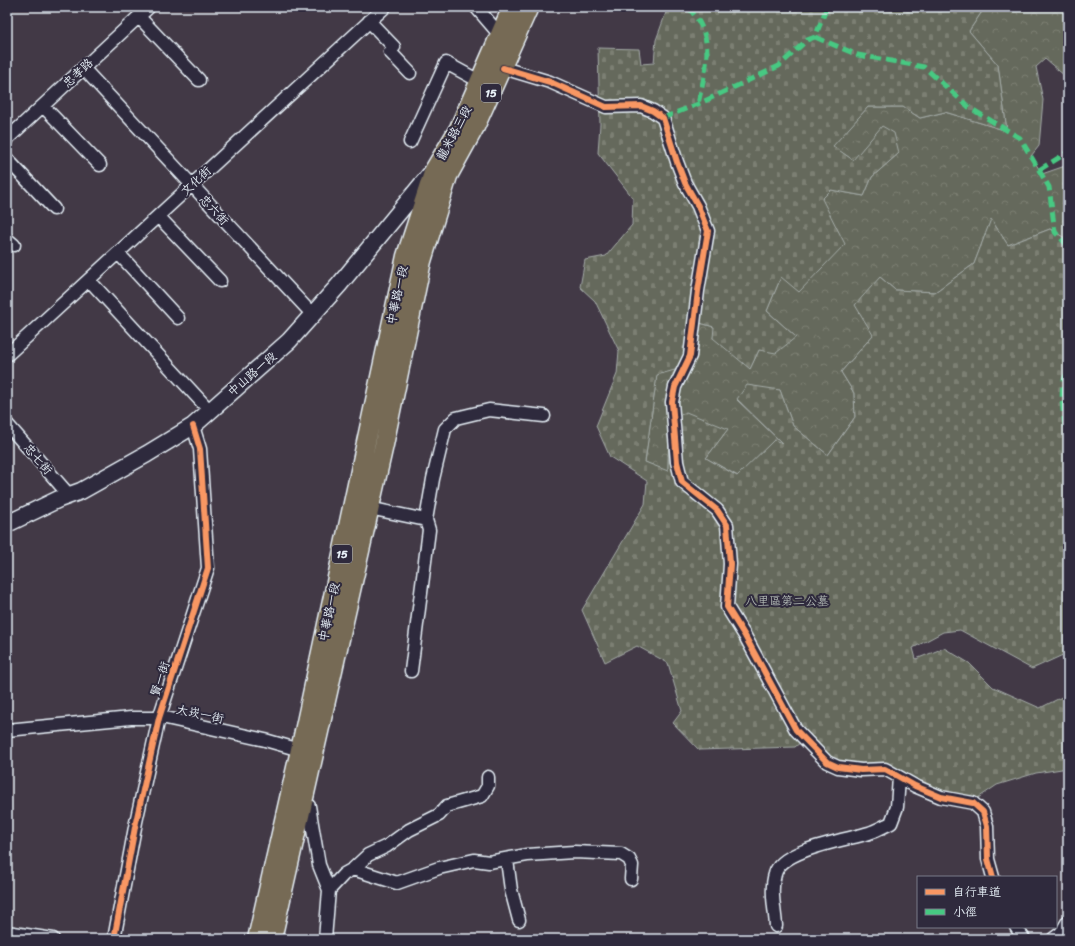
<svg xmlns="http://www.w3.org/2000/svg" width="1075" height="946" font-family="Sriracha,'LXGW WenKai TC',sans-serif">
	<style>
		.forest { fill: url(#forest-crowns); stroke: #a6adaa }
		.cemetery { fill: url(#cemetery-stones); stroke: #a6adaa }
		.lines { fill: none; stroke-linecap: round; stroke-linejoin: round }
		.street-casing { stroke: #e8f1f8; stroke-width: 15 }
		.secondary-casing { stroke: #e8f1f8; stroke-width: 19 }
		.primary-casing { stroke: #e8f1f8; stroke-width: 21 }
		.street { stroke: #2f2a3d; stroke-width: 12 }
		.secondary { stroke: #2f2a3d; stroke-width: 16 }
		.primary { stroke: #766a54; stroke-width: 18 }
		.quiet { stroke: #46c982; stroke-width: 5; stroke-dasharray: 10 5; stroke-linecap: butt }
		.cycleway-casing { stroke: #2f2a3d; stroke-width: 8 }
		.cycleway { stroke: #f99763; stroke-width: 6 }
		.labels { text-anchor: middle; stroke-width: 4; stroke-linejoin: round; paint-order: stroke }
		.shield { fill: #2f2a3d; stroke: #b0b5c0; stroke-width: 1 }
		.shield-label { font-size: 11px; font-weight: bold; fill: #e8f1f8 }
		.street-label { font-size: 12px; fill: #e8f1f8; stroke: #2f2a3d }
		.park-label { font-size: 12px; fill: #adb4b1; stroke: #2f2a3d }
	</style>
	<defs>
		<pattern id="forest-crowns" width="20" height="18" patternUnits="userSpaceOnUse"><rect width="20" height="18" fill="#65695b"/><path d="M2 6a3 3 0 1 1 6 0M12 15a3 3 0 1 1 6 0" fill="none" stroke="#7b7f73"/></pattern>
		<pattern id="cemetery-stones" width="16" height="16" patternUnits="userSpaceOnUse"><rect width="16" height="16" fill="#65695b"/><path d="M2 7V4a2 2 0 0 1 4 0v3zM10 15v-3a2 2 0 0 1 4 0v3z" fill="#7b7f73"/></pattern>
	</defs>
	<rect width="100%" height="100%" fill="#423946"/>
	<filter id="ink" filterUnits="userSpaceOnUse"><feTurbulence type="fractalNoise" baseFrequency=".025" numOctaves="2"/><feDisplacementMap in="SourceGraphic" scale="8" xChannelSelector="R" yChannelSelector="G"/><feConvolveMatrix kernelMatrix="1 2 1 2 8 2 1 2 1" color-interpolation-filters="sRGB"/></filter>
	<g filter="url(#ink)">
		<path class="forest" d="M985,7h83v74l-3,-5 -20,-17 -9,8 7,33 -4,46 -8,10 11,18 26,-9v75l-18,-11 -42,16 -17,-25 -17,44 -39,28 -40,-2 -15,-13 -7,58 -32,37 13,21 1,24 -27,38 -35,-29 -13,-36 -43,10 46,44 -10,-3 -35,35 -32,-18 21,-28 -58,-9 -1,51 -23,-10 12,-88 36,-53 21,6 36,42 9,-19 37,-13 -29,-26 14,-34 41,-78 9,-9 33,6 8,-19 27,-24 -46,7 -21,-14 36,-39h35l17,11 25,-6 62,19 -9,-66 -29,-34z"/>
		<path class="cemetery" d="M668,7h215l6,3 11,-3h85l-16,24 29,34 9,66 -62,-19 -25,6 -17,-11h-35l-35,39 20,14 29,-34 12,7 5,20 -27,24 -8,19 -33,-6 -9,9 23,45 -46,48 -18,-15 -14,34 29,26 -20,16 -17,-3 -9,19 -37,-31 1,-11 -21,-6 -4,45 -32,9 -12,87 23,9 1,-50 17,-9 42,17 -22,29 31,18 37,-36 8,3 -45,-44 10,-14 33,5 13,36 35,29 27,-38 -1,-24 -13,-21 32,-37 -18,-30 25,-28 15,13 40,2 39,-28 17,-45 17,26 42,-16 18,11v410l-3,4 -33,15 -72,-39 -17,2 -30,16 3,11 28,-11 25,15 24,24 47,21 28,-14v74l-32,5 -39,12 -22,15 -55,-16 -43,-20 -32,-1 -14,-5 -24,-21 -12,10 -96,3 -26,-27 9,-12 -14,-48 -31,-17 -32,16 -23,-52 63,-106 2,-23 -37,-24 -14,-31 21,-52 2,-23 -24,-50 -15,-14 5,-27 21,-4 26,-31 1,-27 -35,-45 2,-29 -2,-76 41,1 2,15 13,-1 2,-23z"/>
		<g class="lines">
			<defs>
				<path id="street" d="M476,7l24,28 6,2
					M139,17l60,63
					M369,21l25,26 -4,5 20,21
					M83,68l230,247
					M503,68l47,14 56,25 35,-1 12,5 10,7 14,44 8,21 13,23 10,25 -10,60 -8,65 -15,31 -3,15 5,60 5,20 35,28 10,15 3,39 -3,43 18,29 51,94 31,32 11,5 23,3 24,-1 30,17 26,11 32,6 10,9 4,14 1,33 5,18
					M43,106l57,59
					M7,139l142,-132
					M410,142l36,-79 33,18
					M7,159l47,50
					M158,216l62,65
					M7,239l7,6
					M118,253l60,65
					M89,280l121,131
					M7,355l378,-348
					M7,424l62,71
					M369,508l57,12 3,10 -18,141
					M426,520l7,-41 12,-50 11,-11 33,-8 55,6
					M7,730l124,-12h35l99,22 42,12
					M300,801l9,5 10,59 10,25 -4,49
					M507,860l4,30 8,30
					M353,869l15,-14 19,-9 22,-16 30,-15 8,-9 35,-10 6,-10v-9
					M329,890l15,-16 9,-5 44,14 42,-15 35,-8 15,2 38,-7 47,-3 47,2 8,5 3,6 -1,14
					M776,926c-1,-16 -6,-36 -1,-52 6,-25 72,-34 94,-41 7,-2 15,-7 22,-10l6,-16 2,-30
					M1016,927l8,12
					M7,932l46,7
					M114,939l22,-117 23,-104 49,-150 -8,-119 -7,-23
					M1053,939l8,-6 7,-12"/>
				<path id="secondary" d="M7,524l52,-25 22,-8 66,-37 46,-28 96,-85 50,-56 93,-113"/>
				<path id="primary" d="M257,939l43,-189 106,-494 28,-86 25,-42 53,-121
					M272,939l112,-494 38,-184 26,-85 27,-49 54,-120"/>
			</defs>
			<use href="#street" class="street-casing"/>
			<use href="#secondary" class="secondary-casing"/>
			<use href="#primary" class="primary-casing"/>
			<use href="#street" class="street"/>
			<use href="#secondary" class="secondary"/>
			<use href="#primary" class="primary"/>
			<path class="quiet" d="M688,7c29,32 18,59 10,97
				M815,37l43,18 66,12 46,41 50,30 29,49 6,45 13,14
				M663,118l35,-14 81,-38 28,-26 8,-3 12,-30
				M1039,170l29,-18
				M1068,373c-10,9 -5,49 0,61"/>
			<defs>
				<path id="cycleway" d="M503,68l47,14 56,25 35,-1 12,5 10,7 14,44 8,21 13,23 10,25 -10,60 -8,65 -15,31 -3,15 5,60 5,20 35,28 10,15 3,39 -3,43 18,29 51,94 31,32 11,5 23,3 24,-1 30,17 26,11 32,6 10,9 4,14 1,33 5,18
					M114,939l22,-117 23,-104 49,-150 -8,-119 -7,-23"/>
			</defs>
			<use href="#cycleway" class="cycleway-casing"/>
			<use href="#cycleway" class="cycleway"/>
		</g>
	</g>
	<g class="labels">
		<g class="shield">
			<rect x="481" y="84" width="20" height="18" rx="3"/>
			<rect x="332" y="545" width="20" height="18" rx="3"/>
		</g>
		<g class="shield-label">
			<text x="491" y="97">15</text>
			<text x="342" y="558">15</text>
		</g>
		<g class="street-label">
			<text transform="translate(78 73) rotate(-43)" y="4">忠孝路</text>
			<text transform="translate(454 133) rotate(-62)" y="4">龍米路三段</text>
			<text transform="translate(196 181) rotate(-43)" y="4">文化街</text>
			<text transform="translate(214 210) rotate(47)" y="4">忠六街</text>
			<text transform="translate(397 295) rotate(-78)" y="4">中華路一段</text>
			<text transform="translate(252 374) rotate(-41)" y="4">中山路一段</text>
			<text transform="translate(38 459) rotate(49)" y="4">忠七街</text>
			<text transform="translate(329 612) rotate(-78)" y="4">中華路一段</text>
			<text transform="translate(160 679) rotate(-72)" y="4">賢一街</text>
			<text transform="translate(200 714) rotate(12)" y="4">大崁一街</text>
		</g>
		<g class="park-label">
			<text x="787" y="605">八里區第二公墓</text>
		</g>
	</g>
	<rect width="1075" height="946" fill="none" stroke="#2f2a3d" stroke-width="24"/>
	<rect x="12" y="12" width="1051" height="922" fill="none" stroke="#e8f1f8" stroke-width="1.5" filter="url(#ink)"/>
	<rect x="917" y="876" width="140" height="52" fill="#2f2a3d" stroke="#797a88"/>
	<rect x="925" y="889" width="20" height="6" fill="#f99763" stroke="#797a88"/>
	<text x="953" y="896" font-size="12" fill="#e8f1f8">自行車道</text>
	<rect x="925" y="909" width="20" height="6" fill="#46c982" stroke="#797a88"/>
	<text x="953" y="916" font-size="12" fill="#e8f1f8">小徑</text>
</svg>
